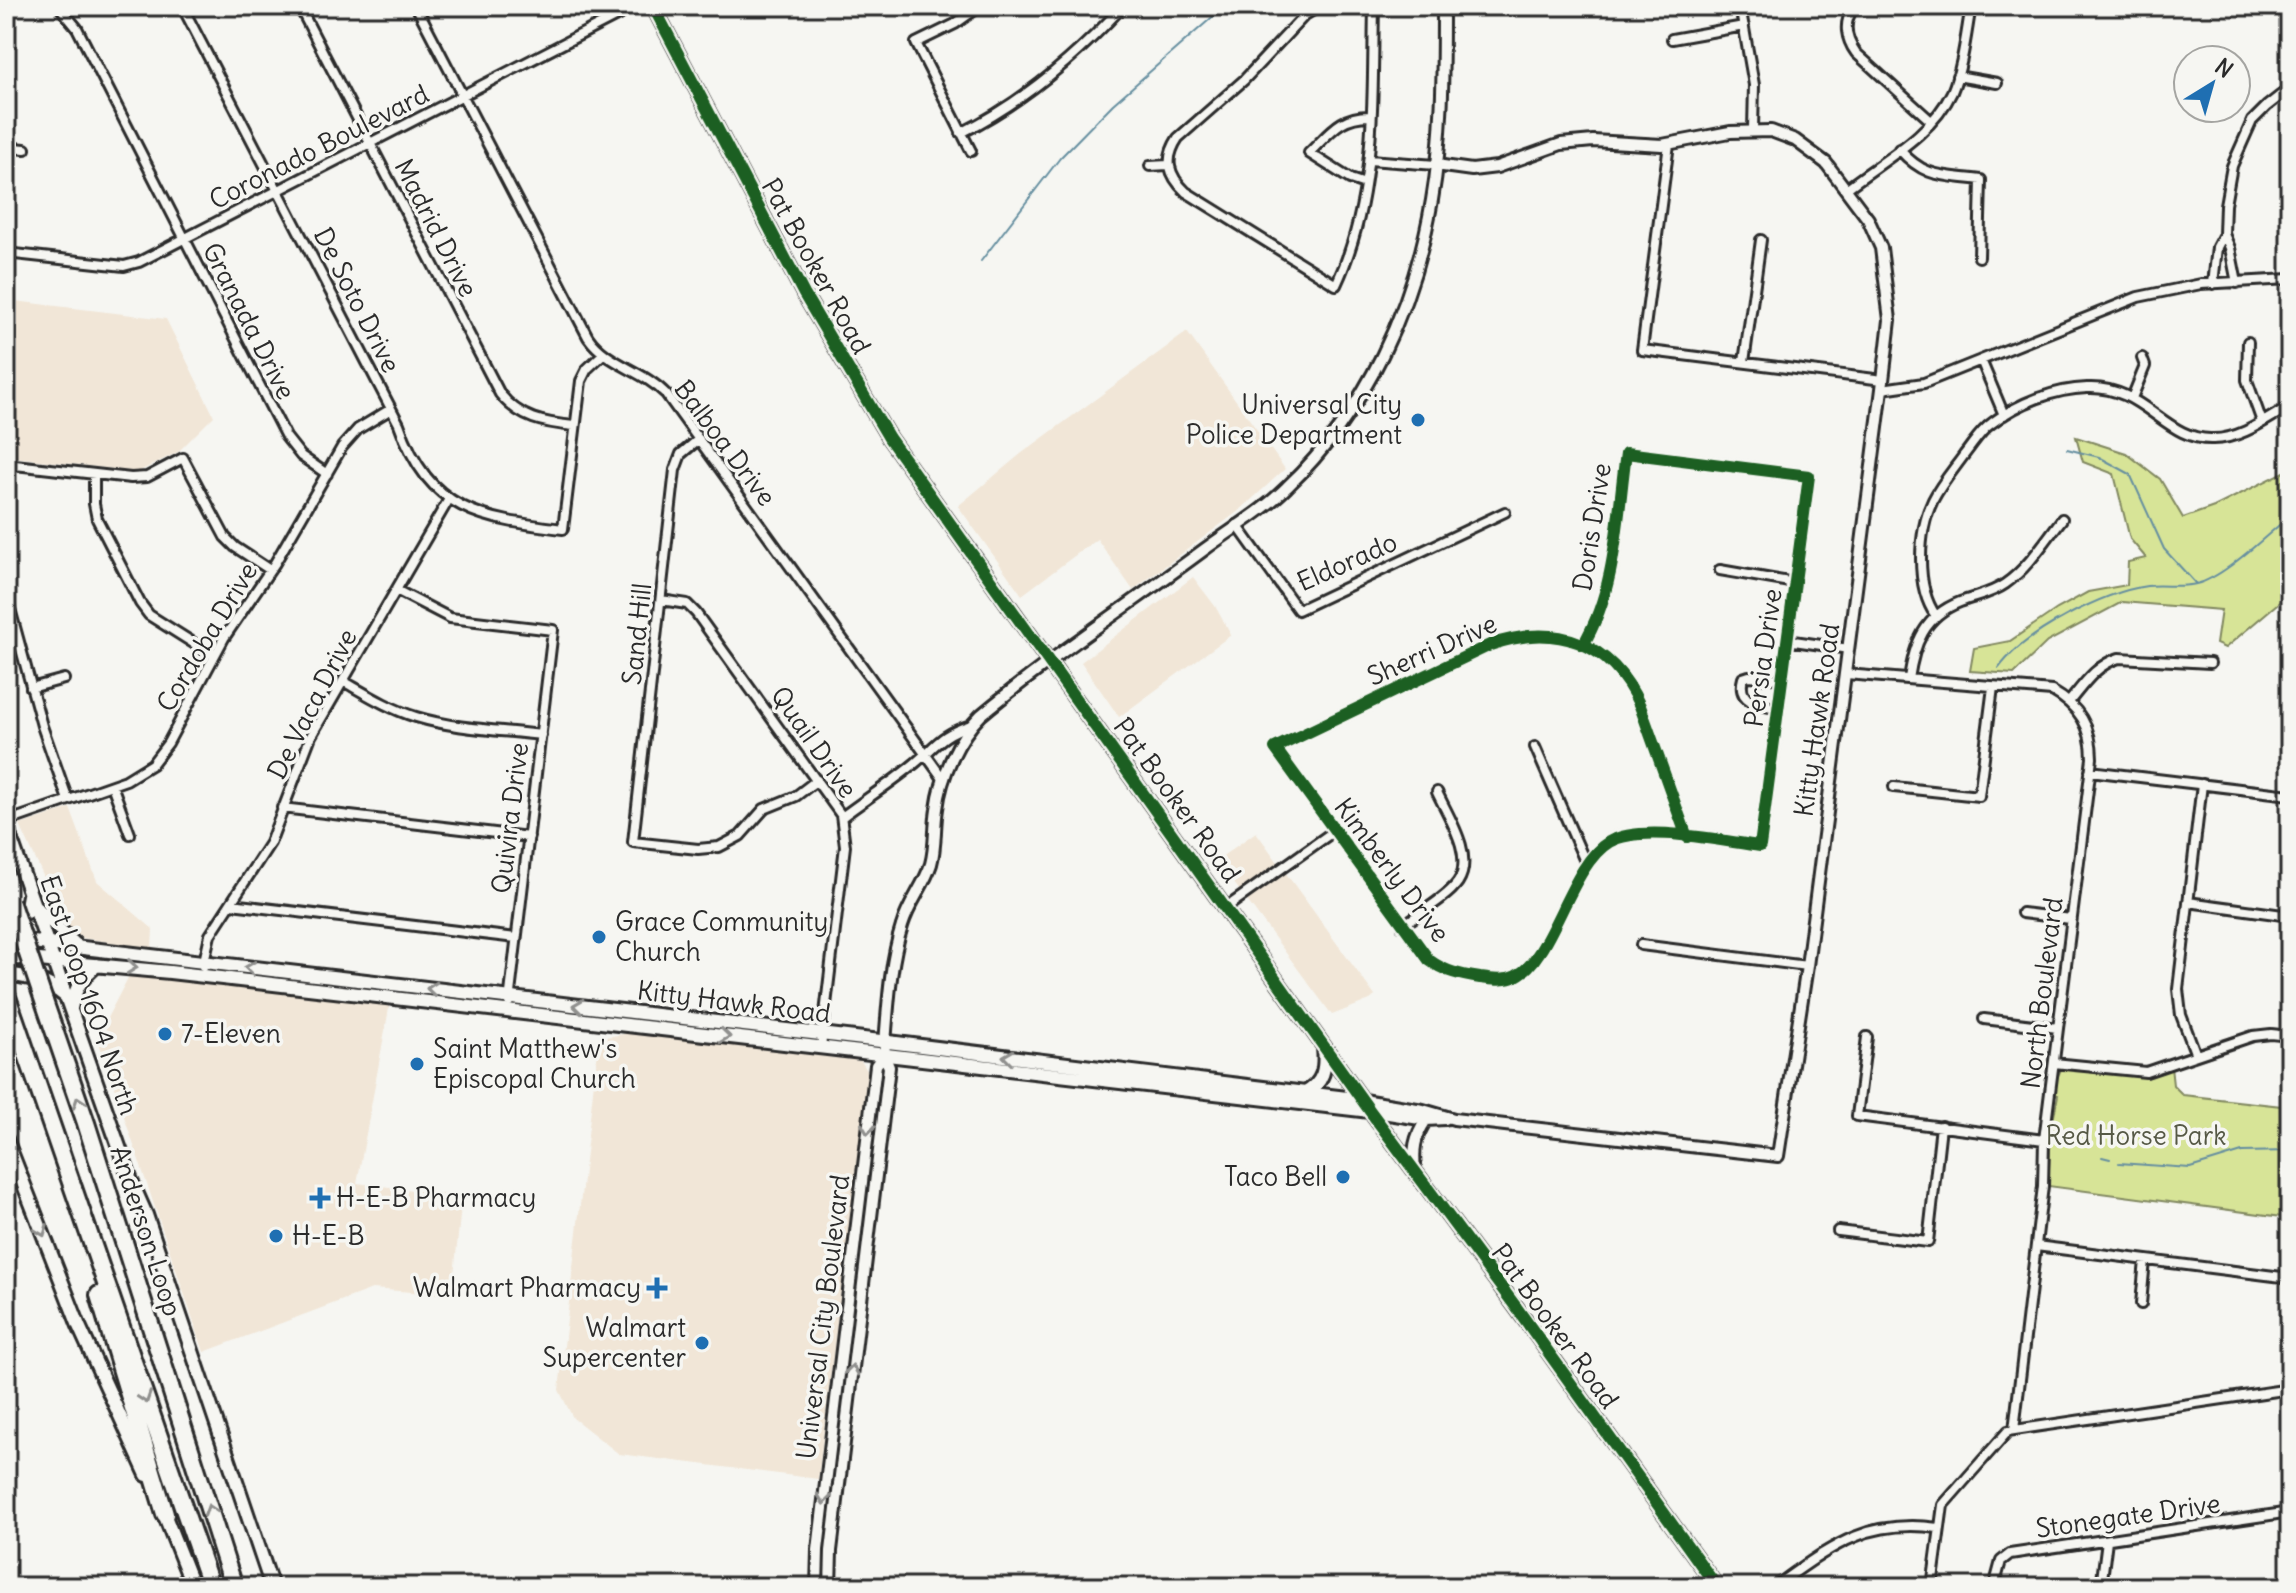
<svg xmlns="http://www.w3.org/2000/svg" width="2296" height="1593" font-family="Delius,sans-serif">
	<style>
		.built { fill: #f1e6d7 }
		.green { fill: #d7e497; stroke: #818861; stroke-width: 2 }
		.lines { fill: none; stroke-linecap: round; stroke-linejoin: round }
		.stream { stroke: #668fa0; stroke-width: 2 }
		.minor-casing { stroke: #2b2b2b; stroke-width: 14 }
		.tertiary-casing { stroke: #2b2b2b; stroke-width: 16 }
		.secondary-casing { stroke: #2b2b2b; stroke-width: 18 }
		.motorway-casing { stroke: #2b2b2b; stroke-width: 22 }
		.minor { stroke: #f6f6f2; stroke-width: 8 }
		.tertiary { stroke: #f6f6f2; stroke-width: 10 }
		.secondary { stroke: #f6f6f2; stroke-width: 12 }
		.motorway { stroke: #f6f6f2; stroke-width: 16 }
		.motorway-bridge-casing { stroke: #2b2b2b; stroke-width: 22; stroke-linecap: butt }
		.motorway-bridge { stroke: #f6f6f2; stroke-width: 16 }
		.cycleway-casing { stroke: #f6f6f2; stroke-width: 17 }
		.cycleway { stroke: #1b5e20; stroke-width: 12 }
		.oneway { stroke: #90908e }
		.poi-dot { fill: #1f6fb2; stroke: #f6f6f2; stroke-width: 3 }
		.labels { text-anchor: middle; stroke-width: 7; stroke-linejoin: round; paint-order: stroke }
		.street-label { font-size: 26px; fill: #2b2b2b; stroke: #f6f6f2 }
		.poi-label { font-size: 26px; fill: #2b2b2b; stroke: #f6f6f2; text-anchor: start }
		.park-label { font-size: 26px; fill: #565946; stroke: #f6f6f2 }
	</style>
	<rect width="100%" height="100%" fill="#f6f6f2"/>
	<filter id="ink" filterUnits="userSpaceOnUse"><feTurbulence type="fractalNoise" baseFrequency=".0125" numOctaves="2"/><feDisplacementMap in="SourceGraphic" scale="16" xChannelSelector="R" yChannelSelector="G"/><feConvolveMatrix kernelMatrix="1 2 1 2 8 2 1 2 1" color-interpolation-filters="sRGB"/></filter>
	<g filter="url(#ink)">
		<path class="built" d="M6,300l160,19 48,97 -36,36 -40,20 -132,-16z
			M1187,332l98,137 -45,41 -107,80 -36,-51 -75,56 -64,-89 64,-53z
			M1193,577l22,29 16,29 -112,82 -38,-55z
			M70,808l27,73 56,48 -1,19 -70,-10 -18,-16 -44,-97z
			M1256,832l119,164 -5,4 -38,15 -115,-155z
			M129,976l261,27 -33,180 105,13 -10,99 -80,-6 -168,63 -107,-315z
			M631,1033l230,28 7,11 -50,407 -199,-25 -46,-36 -14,-28 40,-352z"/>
		<path class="green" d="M2076,437l50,16 34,26 23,39 31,-11 76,-38v124l-65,55 -9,-4 5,-34 -99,-8 -75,40 -33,32 -44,-3 4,-23 36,-7 47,-32 31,-17 39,-7 1,-23 18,-4 -16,-19 -16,-65 -31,-12z
			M2062,1067l79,8 30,-8 2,18 10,10 107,12v111l-242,-32 3,-54 7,-37 -8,-2z"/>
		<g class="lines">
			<path class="stream" d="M981,261l79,-103 53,-54 112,-98
				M2067,449l32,8 31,17 34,75 32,35
				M1999,668c26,-36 105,-76 148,-82 16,-2 34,2 49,-2 29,-7 69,-48 94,-68
				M2102,1157l8,2
				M2119,1163l71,5 52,-16 48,-1"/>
			<defs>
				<path id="minor" d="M59,6l18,22 209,409 15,19 26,18
					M182,6l217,418c30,88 82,95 164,105l18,-148 6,-12 16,-15
					M299,6l201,388c20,25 44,29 74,32
					M416,6l172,331c19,28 55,33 78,57l278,386
					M1320,6l-15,9 -61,65 -66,58c-14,21 -10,37 8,54l150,93c41,-87 36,-186 38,-279
					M1346,6l28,1
					M1740,6l14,79 -1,44
					M2177,6h3
					M1853,9c-10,14 -7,30 3,44l75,68
					M1672,39l72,-13
					M1957,76l40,7
					M961,133c63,-31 115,-76 162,-127
					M1669,144l-27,206 241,30
					M6,147l19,2
					M1899,149c26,30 45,26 82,31l-2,77
					M971,151l-55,-108 39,-19 25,-18
					M1369,160l67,5
					M1150,166l18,-1
					M1365,184l-15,-5 -41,-26c21,-20 31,-38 62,-37
					M1846,189c36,-28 86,-54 106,-97 11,-26 14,-58 19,-86
					M6,253l118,13 15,-4 497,-256
					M2237,283l-7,-35 -6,-14 1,-29 7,-39 20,-45 15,-15 23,-18
					M2213,284l4,-37 7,-13
					M2248,342l-1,38 15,42
					M1981,360l23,55
					M1744,362l17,-122
					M1882,389l42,-6 214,-86 63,-13 89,-5
					M2132,398l13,-32 -3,-8
					M699,439l-18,15 -6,16 -42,372 65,7 21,-2 21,-11 24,-27 32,-13 21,-16
					M6,464l125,14 16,-1 36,-19 42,79 10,10 35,23
					M94,474v30l3,15 43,84 9,12 65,41
					M1237,525l61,85 207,-98
					M1720,570l75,13
					M396,590l54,28 103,12 -44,372
					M6,594l36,132 26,74
					M661,600l26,4 9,9 145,202 4,31 -24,201
					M1936,616c-21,-29 -18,-85 -3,-116 8,-16 21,-31 31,-45 9,-11 16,-24 28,-32 26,-20 63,-34 95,-35 57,-3 78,53 126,51 28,0 54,-20 77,-33
					M1787,640l62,9
					M1583,645c34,-57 34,-128 43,-192l183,23 -49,370c-40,-5 -117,-23 -151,-4 -39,23 -57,117 -93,134 -12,6 -24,3 -36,2 -19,-3 -35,-6 -51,-18l-154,-212 215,-103c65,-23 121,-4 150,61l47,131
					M1846,674l206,17c27,15 40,36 40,67l-48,382 -1,46 -29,244
					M1909,679c5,-35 15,-63 51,-77 16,-6 31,-8 45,-18 23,-16 40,-43 57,-65
					M343,681c23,13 47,28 73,36 40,12 83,13 125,18
					M31,688l33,-9
					M2069,702c15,-18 27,-37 50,-44l91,5
					M1778,708c-18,-2 -42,-5 -35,-30l6,-2 33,3
					M1535,747l52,119
					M2090,771l200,24
					M112,785l18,49
					M1894,787l85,9 14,-109
					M282,808l247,29
					M842,817c24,-18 49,-34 72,-53 23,-19 26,-29 57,-39
					M6,822l120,-42 26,-16 16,-21 56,-105 51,-75 67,-116 16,-18 33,-20
					M2188,902l102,14
					M231,904l285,34
					M1227,907l107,-76
					M2022,913l49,6
					M1402,926c16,-12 46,-29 56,-44 17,-26 -10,-66 -21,-90
					M1641,945l166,21
					M203,966l7,-31 60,-92 41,-107 138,-237
					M1984,1019l74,9
					M1867,1037l-10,79 187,24
					M2196,1055l-15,-40 -3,-26 24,-205
					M2054,1063l92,9 107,-36 18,-2 19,2
					M1838,1231l90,11 13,-116
					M2036,1246l254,32
					M2141,1304l4,-44
					M1774,1587c57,-40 91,-69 164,-59
					M1888,1587h2
					M1932,1587l11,-82 65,-74 282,-42
					M1994,1587l7,-26 9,-7 280,-42
					M2101,1587l6,-47"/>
				<path id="tertiary" d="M1363,1100l60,10 31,9 51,6 273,31 29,-190 75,-577 8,-69 -9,-72 -13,-29 -42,-56 -31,-23 -24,-9 -41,1 -68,13 -69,-4 -32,3 -64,23 -25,3 -36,-5
					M1370,1111l56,9 19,-1
					M1415,1170c-2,-20 -1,-32 11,-50
					M817,1587l1,-37 58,-485 8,-10
					M830,1587l1,-36 58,-484 -5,-12c4,-43 5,-89 18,-129 6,-22 22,-40 29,-62 5,-18 3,-37 6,-55 4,-33 21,-71 44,-94 71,-59 150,-111 224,-166 27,-20 58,-38 82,-62 79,-75 127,-181 145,-287 11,-63 11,-130 11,-194"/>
				<path id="secondary" d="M653,6l151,288 85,144 481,673 146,196 201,280
					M6,826l125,355 15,34 126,372
					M38,909l41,39
					M6,921l8,-1 12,-8 3,-17
					M6,939l866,101 491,60
					M6,957l164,15 1200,139
					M6,974c25,3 40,6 59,22
					M71,1008c4,-20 11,-31 26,-43
					M1305,1093c19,-10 21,-25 19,-45
					M6,1139l73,187 68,149
					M161,1506l32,81"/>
				<path id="motorway" d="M6,994l205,593
					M44,1001l42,122 148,464
					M99,1295l66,219"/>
			</defs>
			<use href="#minor" class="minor-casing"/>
			<use href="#tertiary" class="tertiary-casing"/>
			<use href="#secondary" class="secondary-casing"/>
			<use href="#motorway" class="motorway-casing"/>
			<use href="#minor" class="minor"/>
			<use href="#tertiary" class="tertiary"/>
			<use href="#secondary" class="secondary"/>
			<use href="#motorway" class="motorway"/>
			<defs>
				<path id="motorway-bridge" d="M10,901l34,100"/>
			</defs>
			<use href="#motorway-bridge" class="motorway-bridge-casing"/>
			<use href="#motorway-bridge" class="motorway-bridge"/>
			<defs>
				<path id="cycleway" d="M653,6l151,288 85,144 481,673 146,196 201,280
					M1583,645c34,-57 34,-128 43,-192l183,23 -49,370c-40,-5 -117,-23 -151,-4 -39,23 -57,117 -93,134 -12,6 -24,3 -36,2 -19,-3 -35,-6 -51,-18l-154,-212 215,-103c65,-23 121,-4 150,61l47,131"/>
			</defs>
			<use href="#cycleway" class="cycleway-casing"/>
			<use href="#cycleway" class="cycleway"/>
		</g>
		<defs><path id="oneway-chevron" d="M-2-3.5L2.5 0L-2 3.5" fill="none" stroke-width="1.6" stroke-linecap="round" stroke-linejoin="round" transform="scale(2)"/></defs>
		<g class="oneway">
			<use href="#oneway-chevron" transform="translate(132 967) rotate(6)"/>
			<use href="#oneway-chevron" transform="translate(250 968) rotate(-173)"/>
			<use href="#oneway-chevron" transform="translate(432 989) rotate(-174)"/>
			<use href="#oneway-chevron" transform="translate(578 1006) rotate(-173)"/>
			<use href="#oneway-chevron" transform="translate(725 1036) rotate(7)"/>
			<use href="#oneway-chevron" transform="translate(1008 1057) rotate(-173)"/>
			<use href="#oneway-chevron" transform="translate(79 1102) rotate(-109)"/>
			<use href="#oneway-chevron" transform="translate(868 1129) rotate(97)"/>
			<use href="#oneway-chevron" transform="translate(42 1231) rotate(68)"/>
			<use href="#oneway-chevron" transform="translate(852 1370) rotate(-83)"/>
			<use href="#oneway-chevron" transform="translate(145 1398) rotate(71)"/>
			<use href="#oneway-chevron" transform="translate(824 1499) rotate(97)"/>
			<use href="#oneway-chevron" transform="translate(210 1510) rotate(-108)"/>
		</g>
	</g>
	<g class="poi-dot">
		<circle cx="1418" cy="420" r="8"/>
		<circle cx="599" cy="937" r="8"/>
		<circle cx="165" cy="1034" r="8"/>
		<circle cx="417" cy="1064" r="8"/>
		<circle cx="1343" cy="1177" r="8"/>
		<path d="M316 1186h8v8h8v8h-8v8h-8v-8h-8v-8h8z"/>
		<circle cx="276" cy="1236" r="8"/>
		<path d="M653 1276h8v8h8v8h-8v8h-8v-8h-8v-8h8z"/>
		<circle cx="702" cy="1343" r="8"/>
	</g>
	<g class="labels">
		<g class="street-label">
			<text transform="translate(319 147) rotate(-27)" y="9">Coronado Boulevard</text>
			<text transform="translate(436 228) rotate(63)" y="9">Madrid Drive</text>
			<text transform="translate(816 266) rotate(61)" y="9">Pat Booker Road</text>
			<text transform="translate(357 300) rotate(63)" y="9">De Soto Drive</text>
			<text transform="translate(249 321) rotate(63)" y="9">Granada Drive</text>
			<text transform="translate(725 443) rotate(53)" y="9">Balboa Drive</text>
			<text transform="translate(1592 527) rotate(-81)" y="9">Doris Drive</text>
			<text transform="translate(1347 562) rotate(-24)" y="9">Eldorado</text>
			<text transform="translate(637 634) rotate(-84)" y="9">Sand Hill</text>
			<text transform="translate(207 637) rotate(-59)" y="9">Cordoba Drive</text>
			<text transform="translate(1432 650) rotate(-24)" y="9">Sherri Drive</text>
			<text transform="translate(1763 658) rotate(-82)" y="9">Persia Drive</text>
			<text transform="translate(312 704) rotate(-63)" y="9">De Vaca Drive</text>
			<text transform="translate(1817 720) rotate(-82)" y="9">Kitty Hawk Road</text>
			<text transform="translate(814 742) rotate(55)" y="9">Quail Drive</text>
			<text transform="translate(1177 800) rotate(54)" y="9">Pat Booker Road</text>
			<text transform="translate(510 818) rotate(-83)" y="9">Quivira Drive</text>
			<text transform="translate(1392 870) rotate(53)" y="9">Kimberly Drive</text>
			<text transform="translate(2042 993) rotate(-83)" y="9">North Boulevard</text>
			<text transform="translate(89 995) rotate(71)" y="9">East Loop 1604 North</text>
			<text transform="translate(734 1002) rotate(7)" y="9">Kitty Hawk Road</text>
			<text transform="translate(146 1231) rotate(72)" y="9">Anderson Loop</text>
			<text transform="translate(823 1317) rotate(-83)" y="9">Universal City Boulevard</text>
			<text transform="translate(1555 1326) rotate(54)" y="9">Pat Booker Road</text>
			<text transform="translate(2128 1516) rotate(-8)" y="9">Stonegate Drive</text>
		</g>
		<g class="poi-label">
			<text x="1402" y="414" text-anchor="end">Universal City<tspan x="1402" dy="30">Police Department</tspan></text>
			<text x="615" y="931">Grace Community<tspan x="615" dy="30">Church</tspan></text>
			<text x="181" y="1043">7-Eleven</text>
			<text x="433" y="1058">Saint Matthew's<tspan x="433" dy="30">Episcopal Church</tspan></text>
			<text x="1327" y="1186" text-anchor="end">Taco Bell</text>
			<text x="336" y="1207">H-E-B Pharmacy</text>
			<text x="292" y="1245">H-E-B</text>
			<text x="641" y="1297" text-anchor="end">Walmart Pharmacy</text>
			<text x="686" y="1337" text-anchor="end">Walmart<tspan x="686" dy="30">Supercenter</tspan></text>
		</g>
		<g class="park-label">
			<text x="2136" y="1145">Red Horse Park</text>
		</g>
	</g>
	<rect width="2296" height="1593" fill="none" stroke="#f6f6f2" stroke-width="32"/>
	<rect x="16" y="16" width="2264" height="1561" fill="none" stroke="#2b2b2b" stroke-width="3" filter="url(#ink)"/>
	<g transform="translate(2212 84) rotate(37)"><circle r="38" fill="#f6f6f2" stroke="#a5a5a2" stroke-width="2"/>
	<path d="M0-6L14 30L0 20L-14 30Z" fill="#1f6fb2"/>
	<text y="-12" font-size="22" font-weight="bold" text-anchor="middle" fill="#2b2b2b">N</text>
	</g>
</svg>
